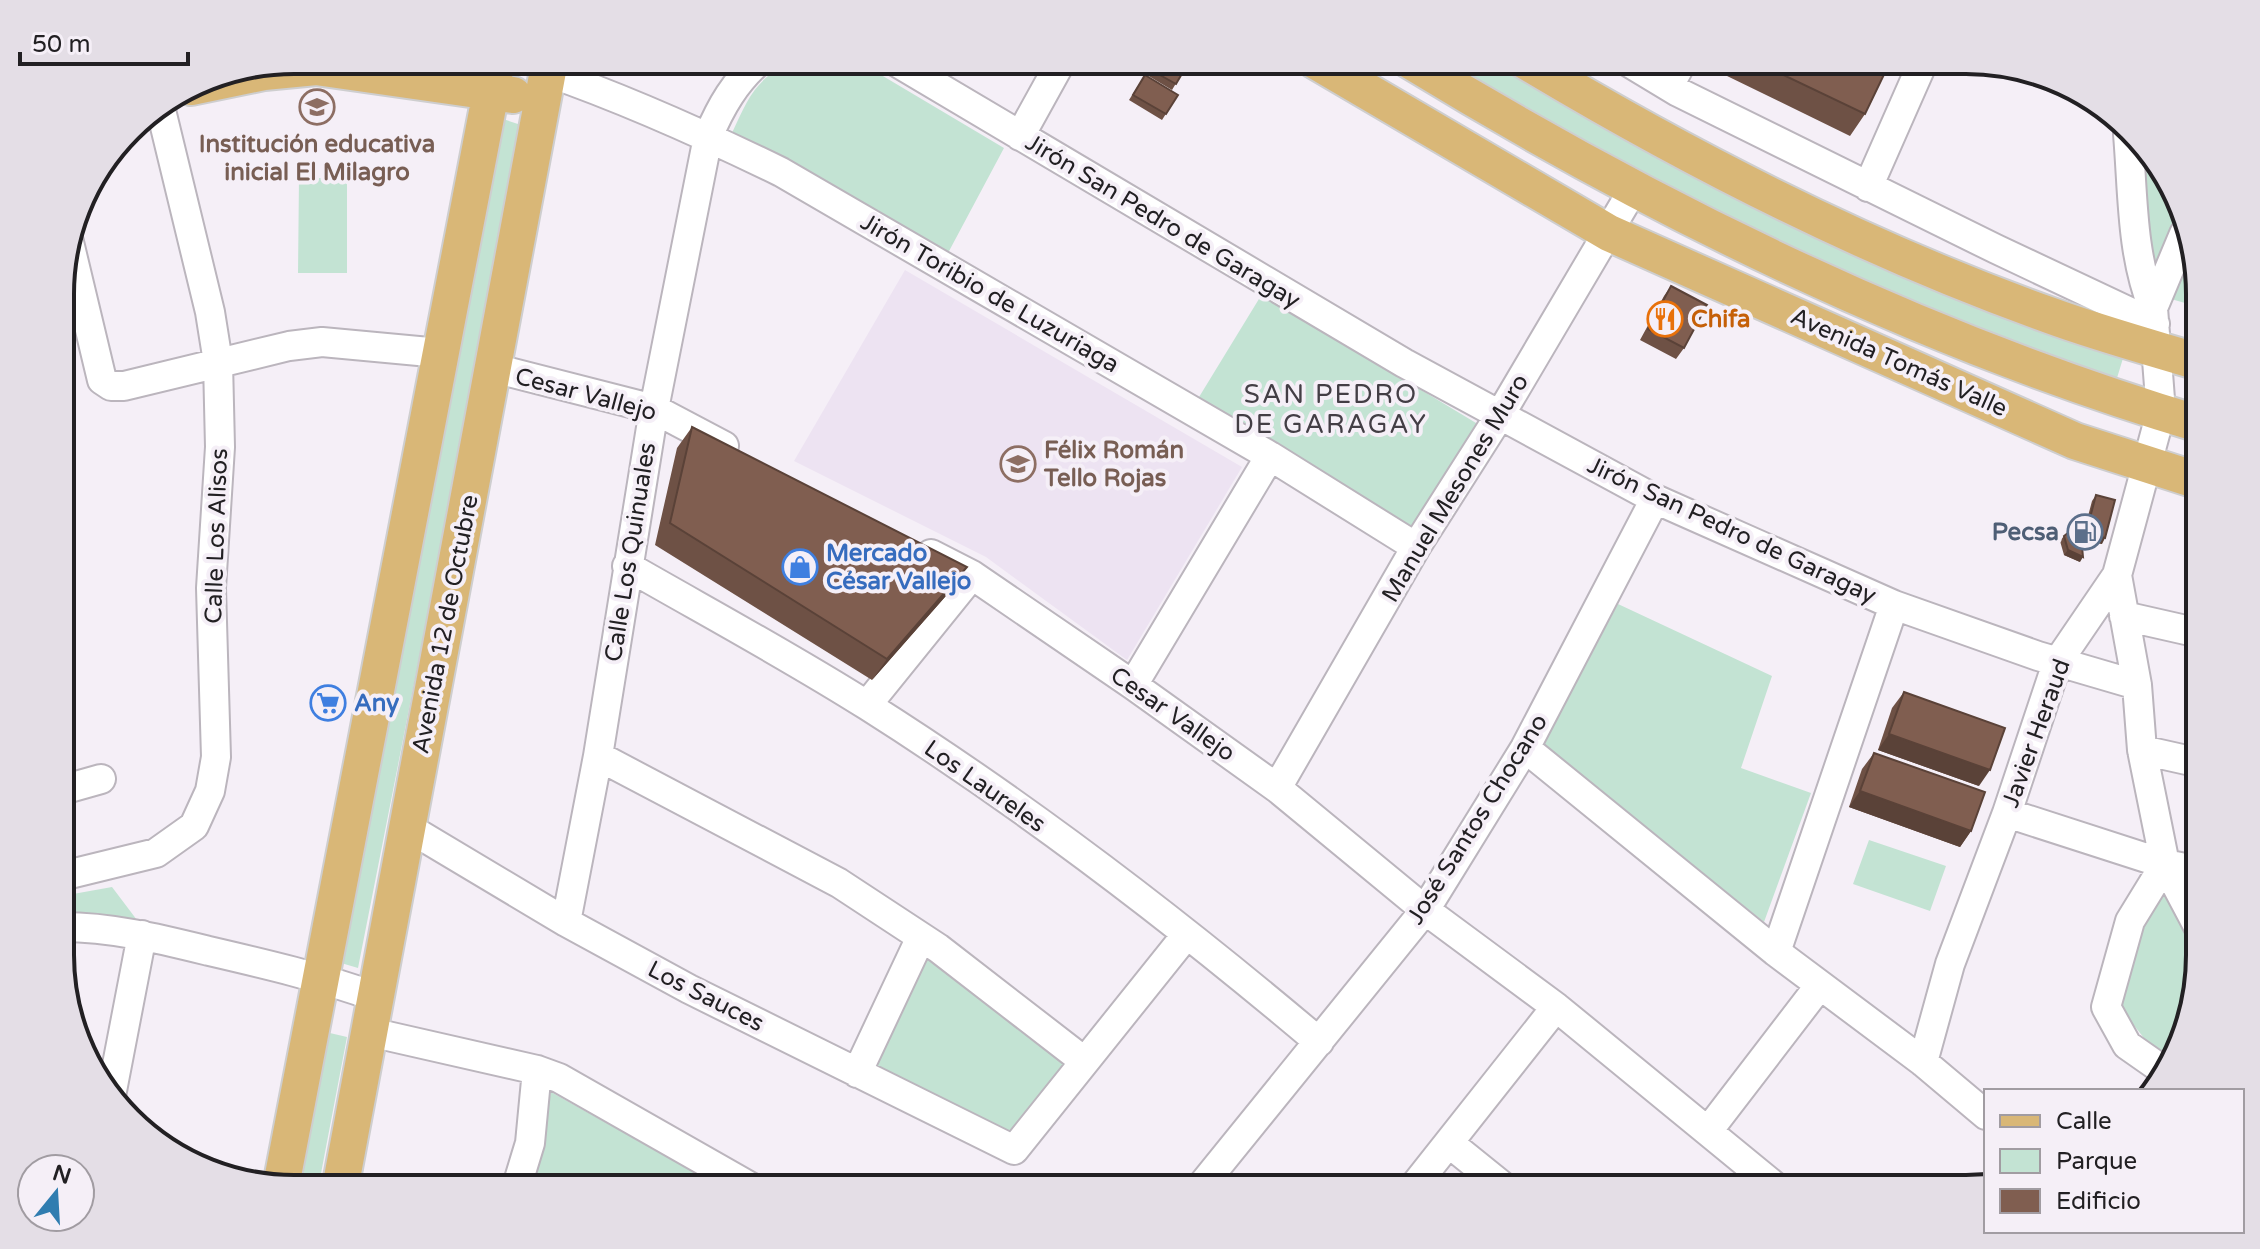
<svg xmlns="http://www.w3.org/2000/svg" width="2260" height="1249" font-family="'Varela Round',sans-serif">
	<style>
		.built { fill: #ede3f2 }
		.green { fill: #c3e3d3 }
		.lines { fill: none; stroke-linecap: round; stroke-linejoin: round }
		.minor-casing { stroke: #bbb5bd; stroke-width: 32 }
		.major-casing { stroke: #cececf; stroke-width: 40 }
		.minor { stroke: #fff; stroke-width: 28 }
		.major { stroke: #d9b777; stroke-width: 36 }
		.wall { fill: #6e5145 }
		.shaded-wall { fill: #5a4238 }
		.building { fill: #805e50; stroke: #5a4238; stroke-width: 2 }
		.labels { text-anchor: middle; stroke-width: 8; stroke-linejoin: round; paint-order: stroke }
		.education-label { font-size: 24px; font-weight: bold; fill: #785e54; stroke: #f5eff7 }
		.street-label { font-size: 24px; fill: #222023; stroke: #f5eff7 }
		.food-label { font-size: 24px; font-weight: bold; fill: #c56008; stroke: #f5eff7; text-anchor: start }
		.service-label { font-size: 24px; font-weight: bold; fill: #4e5e75; stroke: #f5eff7; text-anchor: end }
		.shop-label { font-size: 24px; font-weight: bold; fill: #366cbe; stroke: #f5eff7; text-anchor: start }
		.neighbourhood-label { font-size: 26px; letter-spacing: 2px; fill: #433e45; stroke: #f5eff7 }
		.rim { fill: none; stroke: #222023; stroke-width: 4 }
	</style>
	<rect width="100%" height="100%" fill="#f5eff7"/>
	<path class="built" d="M905,270l337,197 -115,193 -141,-103 -192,-96z"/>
	<path class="green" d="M793,60h57l11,3 143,85 -56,105 -216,-120c17,-37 23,-53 61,-73z
		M1439,60h71l614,295 -7,23 -17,-1 -49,-15 -307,-131z
		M500,118l24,8 -166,842 -27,-8z
		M2135,140l26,24 16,49 -29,66z
		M299,178h48v95h-49z
		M2191,253l8,25v29l-28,-8z
		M1262,294l219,132 -66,108 -219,-132z
		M1618,604l154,72 -31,92 70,25 -47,129 -224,-178z
		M1869,840l77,26 -16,45 -77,-27z
		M2166,877l34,74v19l-28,90 -24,-17 -28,-35 17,-70z
		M112,887l28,37 -78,-6v-22z
		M928,957l138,104 -55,73 -136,-66z
		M317,1030l30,7 -29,152h-24z
		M551,1092l174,97h-195z"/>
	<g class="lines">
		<defs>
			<path id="minor" d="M893,60l511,303 251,136 239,106 144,51 99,29
				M1625,60l53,32 318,157 159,75
				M547,72c81,28 158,63 234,100l489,284 146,91
				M1669,86l14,-26
				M2128,134c5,59 3,119 25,174
				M1020,136l42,-76
				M1868,187l56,-127
				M69,242l33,138 9,6h13l165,-40 33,-4 118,11
				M493,368l161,41 70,37
				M931,554l41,21 161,110 144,103 148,122 131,97 222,182
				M627,566c80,46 162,90 241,140 158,100 308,215 451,336
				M2117,575l20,110 5,65 23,114 35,66
				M2124,616l75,17
				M1133,685l137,-229
				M867,705l105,-130
				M1525,748l251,204 147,110 63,53
				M2142,750l58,13
				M598,756l241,127 99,65 146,113
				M1277,788l139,-241 84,-132 134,-227
				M62,790l39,-11
				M2007,813l158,51 35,7
				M407,827l159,95 123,67 325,161 173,-216
				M2165,864l-35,57 -24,86 21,38 40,28
				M62,876l94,-23 38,-27 16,-35 6,-34 -5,-169 9,-141 -2,-85 -8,-50 -50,-206
				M566,922l32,-166 56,-347 54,-272c13,-31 27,-55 52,-77
				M62,927c50,0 98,12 147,24 56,13 112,26 167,46
				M1776,952l118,-347
				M370,1032l167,38 22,8 195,111
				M1923,1062l27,-98 57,-151 50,-150 60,-88 44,-163 -8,-104 31,-74
				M857,1073l64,-136
				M111,1096l31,-161
				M1708,1131l112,-146
				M1449,1143l57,46
				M516,1189l14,-46 7,-73
				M1199,1189l226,-279 100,-162 130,-249
				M1412,1189l144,-182"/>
			<path id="major" d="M1314,60l295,173 466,208 124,40
				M1409,60c247,151 513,281 790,364
				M1524,60c163,98 346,191 525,255 49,18 100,32 150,47
				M191,87l73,-15 52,-5 197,28
				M281,1186l216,-1126
				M340,1189l210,-1129"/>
		</defs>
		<use href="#minor" class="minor-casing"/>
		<use href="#major" class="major-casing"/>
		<use href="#minor" class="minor"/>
		<use href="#major" class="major"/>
	</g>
	<path class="wall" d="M1156,60h34l-18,30 -25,-15z
		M1732,60h159l-26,54 -15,22 -125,-61z
		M1145,75l33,20 -16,25 -33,-20z
		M1671,286l13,62 -8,11 -36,-19 24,-44z
		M692,427l260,162 -80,91 -217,-135 22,-97z
		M2096,495l6,49 -20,-5 10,-38z
		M2064,536l16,26 -16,-7 -4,-14z
		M1904,692l75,94 -101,-36 14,-42z
		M1874,753l97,78 -11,16 -111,-40 13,-38z"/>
	<path class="shaded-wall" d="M2086,533l19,5 -3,6 -20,-5z
		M2068,550l15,7 -3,5 -16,-7z
		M967,567l-15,22 -80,91 15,-21z
		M1889,734l101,36 -11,16 -101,-36z
		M1860,791l111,40 -11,16 -111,-40z"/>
	<path class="building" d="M1157,60h33l-14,24 -25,-14z
		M1752,60h139l-26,54z
		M1145,75l33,20 -12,19 -33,-19z
		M1671,286l36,19 -23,43 -36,-19z
		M692,427l275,140 -80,92 -217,-136z
		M2096,495l19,5 -10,38 -19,-5z
		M2069,532l12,4 2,21 -15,-7 -4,-14z
		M1904,692l101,36 -15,42 -101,-36z
		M1874,753l111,39 -14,39 -111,-40z"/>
	<defs>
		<symbol id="school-ring" viewBox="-11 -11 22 22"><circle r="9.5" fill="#f5eff7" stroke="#8d6e63" stroke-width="1.5"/><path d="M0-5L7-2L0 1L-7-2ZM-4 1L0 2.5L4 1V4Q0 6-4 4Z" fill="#8d6e63"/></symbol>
		<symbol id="restaurant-ring" viewBox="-11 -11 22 22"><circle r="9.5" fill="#f5eff7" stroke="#e8710a" stroke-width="1.5"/><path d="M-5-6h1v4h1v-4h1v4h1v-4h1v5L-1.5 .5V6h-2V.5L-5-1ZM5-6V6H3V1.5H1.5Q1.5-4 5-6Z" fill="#e8710a"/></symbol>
		<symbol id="fuel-ring" viewBox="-11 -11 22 22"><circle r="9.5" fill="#f5eff7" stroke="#5c6f8a" stroke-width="1.5"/><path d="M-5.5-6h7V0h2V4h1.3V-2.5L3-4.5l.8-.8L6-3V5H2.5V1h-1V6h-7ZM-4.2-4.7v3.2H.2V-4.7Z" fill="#5c6f8a"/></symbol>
		<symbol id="shop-ring" viewBox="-11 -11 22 22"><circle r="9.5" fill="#f5eff7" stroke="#3f7fe0" stroke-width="1.5"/><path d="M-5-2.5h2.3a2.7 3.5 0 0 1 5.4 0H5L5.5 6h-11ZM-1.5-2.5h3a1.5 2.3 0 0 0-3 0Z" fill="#3f7fe0"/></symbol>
		<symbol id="supermarket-ring" viewBox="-11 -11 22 22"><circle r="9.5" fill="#f5eff7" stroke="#3f7fe0" stroke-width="1.5"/><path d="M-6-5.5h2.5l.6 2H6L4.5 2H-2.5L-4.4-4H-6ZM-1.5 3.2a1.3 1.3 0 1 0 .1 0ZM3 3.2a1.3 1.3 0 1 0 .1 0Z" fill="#3f7fe0"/></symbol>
	</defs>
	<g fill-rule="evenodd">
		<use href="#school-ring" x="297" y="87" width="40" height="40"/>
		<use href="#restaurant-ring" x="1645" y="299" width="40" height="40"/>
		<use href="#school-ring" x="998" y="444" width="40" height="40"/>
		<use href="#fuel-ring" x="2065" y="512" width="40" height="40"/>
		<use href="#shop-ring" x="780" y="547" width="40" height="40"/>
		<use href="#supermarket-ring" x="308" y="683" width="40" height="40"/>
	</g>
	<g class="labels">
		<g class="education-label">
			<text x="317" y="152">Institución educativa<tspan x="317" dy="28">inicial El Milagro</tspan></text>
			<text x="1044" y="458" text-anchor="start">Félix Román<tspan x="1044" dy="28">Tello Rojas</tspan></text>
		</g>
		<g class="street-label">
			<text transform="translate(1163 221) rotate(31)" y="8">Jirón San Pedro de Garagay</text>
			<text transform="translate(990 293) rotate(30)" y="8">Jirón Toribio de Luzuriaga</text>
			<text transform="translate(1899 362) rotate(24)" y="8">Avenida Tomás Valle</text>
			<text transform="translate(586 394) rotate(15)" y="8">Cesar Vallejo</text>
			<text transform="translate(1455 488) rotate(-59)" y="8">Manuel Mesones Muro</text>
			<text transform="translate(1732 530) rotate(25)" y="8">Jirón San Pedro de Garagay</text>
			<text transform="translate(216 536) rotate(-88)" y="8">Calle Los Alisos</text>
			<text transform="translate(630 552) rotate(-81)" y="8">Calle Los Quinuales</text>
			<text transform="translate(445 624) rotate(-79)" y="8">Avenida 12 de Octubre</text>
			<text transform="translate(1173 714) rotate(35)" y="8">Cesar Vallejo</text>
			<text transform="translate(2036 733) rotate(-70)" y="8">Javier Heraud</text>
			<text transform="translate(985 786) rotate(35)" y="8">Los Laureles</text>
			<text transform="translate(1477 819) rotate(-58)" y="8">José Santos Chocano</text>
			<text transform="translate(706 996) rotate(27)" y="8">Los Sauces</text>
		</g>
		<g class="food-label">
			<text x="1691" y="327">Chifa</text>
		</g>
		<g class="service-label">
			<text x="2059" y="540">Pecsa</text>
		</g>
		<g class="shop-label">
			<text x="826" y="561">Mercado<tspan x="826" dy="28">César Vallejo</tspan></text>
			<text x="354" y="711">Any</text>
		</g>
		<g class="neighbourhood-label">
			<text x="1331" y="403">SAN PEDRO<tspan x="1331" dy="30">DE GARAGAY</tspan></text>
		</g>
	</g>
	<path d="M0 0H2260V1249H0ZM294 74H1966A220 220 0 0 1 2186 294V955A220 220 0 0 1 1966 1175H294A220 220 0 0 1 74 955V294A220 220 0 0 1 294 74Z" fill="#e4dee6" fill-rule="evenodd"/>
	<path class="rim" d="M294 74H1966A220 220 0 0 1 2186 294V955A220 220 0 0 1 1966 1175H294A220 220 0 0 1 74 955V294A220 220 0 0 1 294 74Z"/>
	<rect x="1984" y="1089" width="260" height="144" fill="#f5eff7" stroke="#a19ca2" stroke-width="2"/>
	<rect x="2000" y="1115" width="40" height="12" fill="#d9b777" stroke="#a19ca2" stroke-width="2"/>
	<text x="2056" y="1129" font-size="24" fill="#222023">Calle</text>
	<rect x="2000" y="1149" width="40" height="24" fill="#c3e3d3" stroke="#a19ca2" stroke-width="2"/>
	<text x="2056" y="1169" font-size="24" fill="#222023">Parque</text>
	<rect x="2000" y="1189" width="40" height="24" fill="#805e50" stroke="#a19ca2" stroke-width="2"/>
	<text x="2056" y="1209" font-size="24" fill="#222023">Edificio</text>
	<g transform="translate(56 1193) rotate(18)"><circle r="38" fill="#f5eff7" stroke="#a19ca2" stroke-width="2"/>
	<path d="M0-6L14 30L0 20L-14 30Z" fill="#307db0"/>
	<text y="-12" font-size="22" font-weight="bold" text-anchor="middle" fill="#222023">N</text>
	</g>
	<path d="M20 52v12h168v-12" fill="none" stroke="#222023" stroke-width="4"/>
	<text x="32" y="52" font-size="24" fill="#222023" stroke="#f5eff7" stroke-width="6" paint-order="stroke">50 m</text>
</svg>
